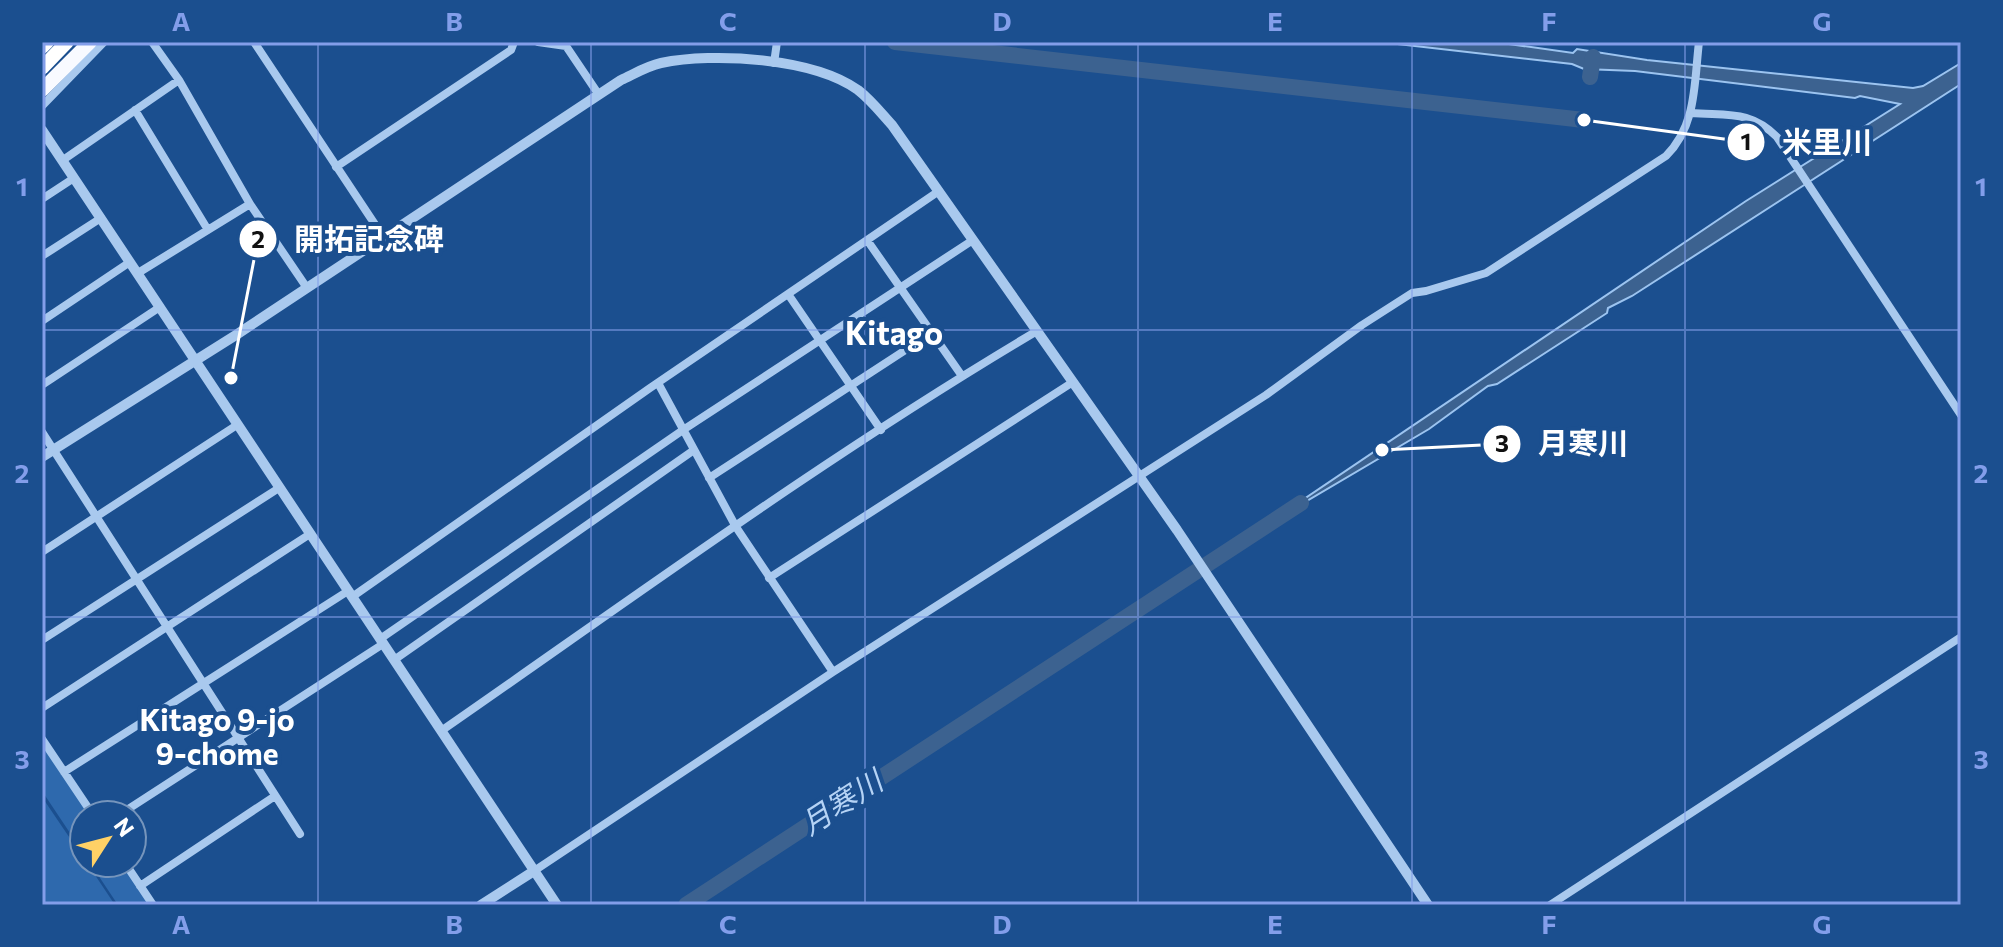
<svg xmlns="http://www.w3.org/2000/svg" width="2003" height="947" font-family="Commissioner,'Noto Sans JP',sans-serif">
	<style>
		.green { fill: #2e69ad }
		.water { fill: #3c6290; stroke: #9cc4f0; stroke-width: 2 }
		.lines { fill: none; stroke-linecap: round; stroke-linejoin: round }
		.river { stroke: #3c6290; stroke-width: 16 }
		.minor { stroke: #a9c9ee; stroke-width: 8 }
		.tertiary { stroke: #a9c9ee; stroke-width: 10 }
		.trunk { stroke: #f8faff; stroke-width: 14 }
		.motorway { stroke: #fff; stroke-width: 14 }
		.grid { fill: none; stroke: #839eea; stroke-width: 2; stroke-opacity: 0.55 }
		.labels { text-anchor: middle; stroke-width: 8; stroke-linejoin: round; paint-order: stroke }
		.neighbourhood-label { font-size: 30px; font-weight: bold; fill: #fff; stroke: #1b4f8f }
		.water-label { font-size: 30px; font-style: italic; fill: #b5d3f5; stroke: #1b4f8f }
		.quarter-label { font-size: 32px; font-weight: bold; fill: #fff; stroke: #1b4f8f }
		.leader { fill: none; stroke: #fff; stroke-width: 3 }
		.callout-dot { fill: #fff; stroke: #1b4f8f; stroke-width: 3 }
		.mark-label { font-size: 24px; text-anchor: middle; font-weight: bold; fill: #111 }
		.callout-label { font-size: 30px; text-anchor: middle; font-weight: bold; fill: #fff; stroke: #1b4f8f; stroke-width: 8; stroke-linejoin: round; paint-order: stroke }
		.neatline { fill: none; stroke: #839eea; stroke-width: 3 }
		.grid-label { font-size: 26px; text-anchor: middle; font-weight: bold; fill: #839eea }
	</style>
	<rect width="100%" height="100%" fill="#1b4f8f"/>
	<path class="green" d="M42,742l48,73h-6v39l-42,-63z
		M42,797l42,62v4h3l28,42h-73z
		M90,863h33l28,42h-33z"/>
	<path class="water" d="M1380,42h115l78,11 4,-4 70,11 266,28 10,-2 38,-23v21l-329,212 -24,12 -1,5 -110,71 -9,2 -59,43 -168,99 485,-327 154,-97 -40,-8 -5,2 -220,-27 -51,-2 -12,-5z"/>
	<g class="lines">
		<path class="river" d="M895,42l689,78
			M1590,77l3,-20
			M686,905l615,-402"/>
		<path class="minor" d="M152,42l27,38 71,124 57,84
			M254,42l130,196
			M538,42l28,4 33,49
			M774,63l3,-21
			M42,106l62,-64
			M135,110l73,120
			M1691,113c37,3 59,-3 86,24l184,278
			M63,160l116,-80
			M336,167l175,-117 3,-8
			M42,199l32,-21
			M867,240l95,136
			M42,256l59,-38
			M138,273l112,-69
			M788,294l93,136
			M42,321l88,-59
			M658,383l78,144 97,145
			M42,385l118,-78
			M42,432l258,402
			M709,478l221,-144
			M42,552l195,-127
			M769,578l304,-196
			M352,597l298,-209 289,-197
			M380,639l303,-209 290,-190
			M42,640l237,-152
			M394,660l300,-210
			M42,708l268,-174
			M441,731c196,-136 390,-278 596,-400
			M42,739l51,76
			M64,772l284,-181
			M119,815l264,-171
			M125,863l28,42
			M534,871l299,-199 433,-277 96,-70 50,-32 14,-2 60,-18 180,-117c31,-31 28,-73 33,-114
			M140,886l135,-90
			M1550,905l411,-268"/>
		<path class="tertiary" d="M42,130l515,775
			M42,457l194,-122 385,-255c13,-6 26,-14 40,-17 53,-11 152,-5 197,27 13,10 23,23 34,35l285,405 251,375
			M481,905l53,-34"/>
		<path class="trunk" d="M42,90l48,-48"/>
		<path class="motorway" d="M42,47l5,-5
			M42,68l25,-26"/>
	</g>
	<path class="grid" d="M318,42v863M591,42v863M865,42v863M1138,42v863M1412,42v863M1685,42v863M42,330h1919M42,617h1919"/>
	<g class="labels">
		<g class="neighbourhood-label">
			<text x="217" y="731">Kitago 9-jo<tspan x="217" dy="34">9-chome</tspan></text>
		</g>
		<g class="water-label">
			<text transform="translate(842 803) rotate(-33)" y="10">月寒川</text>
		</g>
		<g class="quarter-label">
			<text x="894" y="345">Kitago</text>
		</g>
	</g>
	<path class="leader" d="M1584 120L1746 142M231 378L258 239M1382 450L1502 444"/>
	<g class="callout-dot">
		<circle cx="1584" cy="120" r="8"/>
		<circle cx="231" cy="378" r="8"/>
		<circle cx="1382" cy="450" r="8"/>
		<circle cx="1746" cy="142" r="20"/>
		<circle cx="258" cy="239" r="20"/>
		<circle cx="1502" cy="444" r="20"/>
	</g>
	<g class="mark-label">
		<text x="1746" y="150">1</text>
		<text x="258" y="248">2</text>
		<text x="1502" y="452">3</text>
	</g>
	<g class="callout-label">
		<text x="1827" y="153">米里川</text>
		<text x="369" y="250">開拓記念碑</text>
		<text x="1583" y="454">月寒川</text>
	</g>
	<rect width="2003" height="947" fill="none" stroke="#1b4f8f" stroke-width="88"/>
	<g transform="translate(108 839) rotate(54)"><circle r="38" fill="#1b4f8f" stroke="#7695bc" stroke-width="2"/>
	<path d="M0-6L14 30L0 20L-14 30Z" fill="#ffd166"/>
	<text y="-12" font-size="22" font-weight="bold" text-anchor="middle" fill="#ffffff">N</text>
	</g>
	<rect x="44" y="44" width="1915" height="859" class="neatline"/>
	<g class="grid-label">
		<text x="181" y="31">A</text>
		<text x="454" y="31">B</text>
		<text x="728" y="31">C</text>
		<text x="1002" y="31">D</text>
		<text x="1275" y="31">E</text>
		<text x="1549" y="31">F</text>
		<text x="1822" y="31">G</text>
		<text x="22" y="196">1</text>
		<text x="1981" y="196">1</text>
		<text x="22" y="483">2</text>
		<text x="1981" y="483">2</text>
		<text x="22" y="769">3</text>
		<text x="1981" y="769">3</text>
		<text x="181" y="934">A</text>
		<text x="454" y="934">B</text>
		<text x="728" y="934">C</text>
		<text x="1002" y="934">D</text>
		<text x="1275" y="934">E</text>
		<text x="1549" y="934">F</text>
		<text x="1822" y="934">G</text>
	</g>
</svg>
